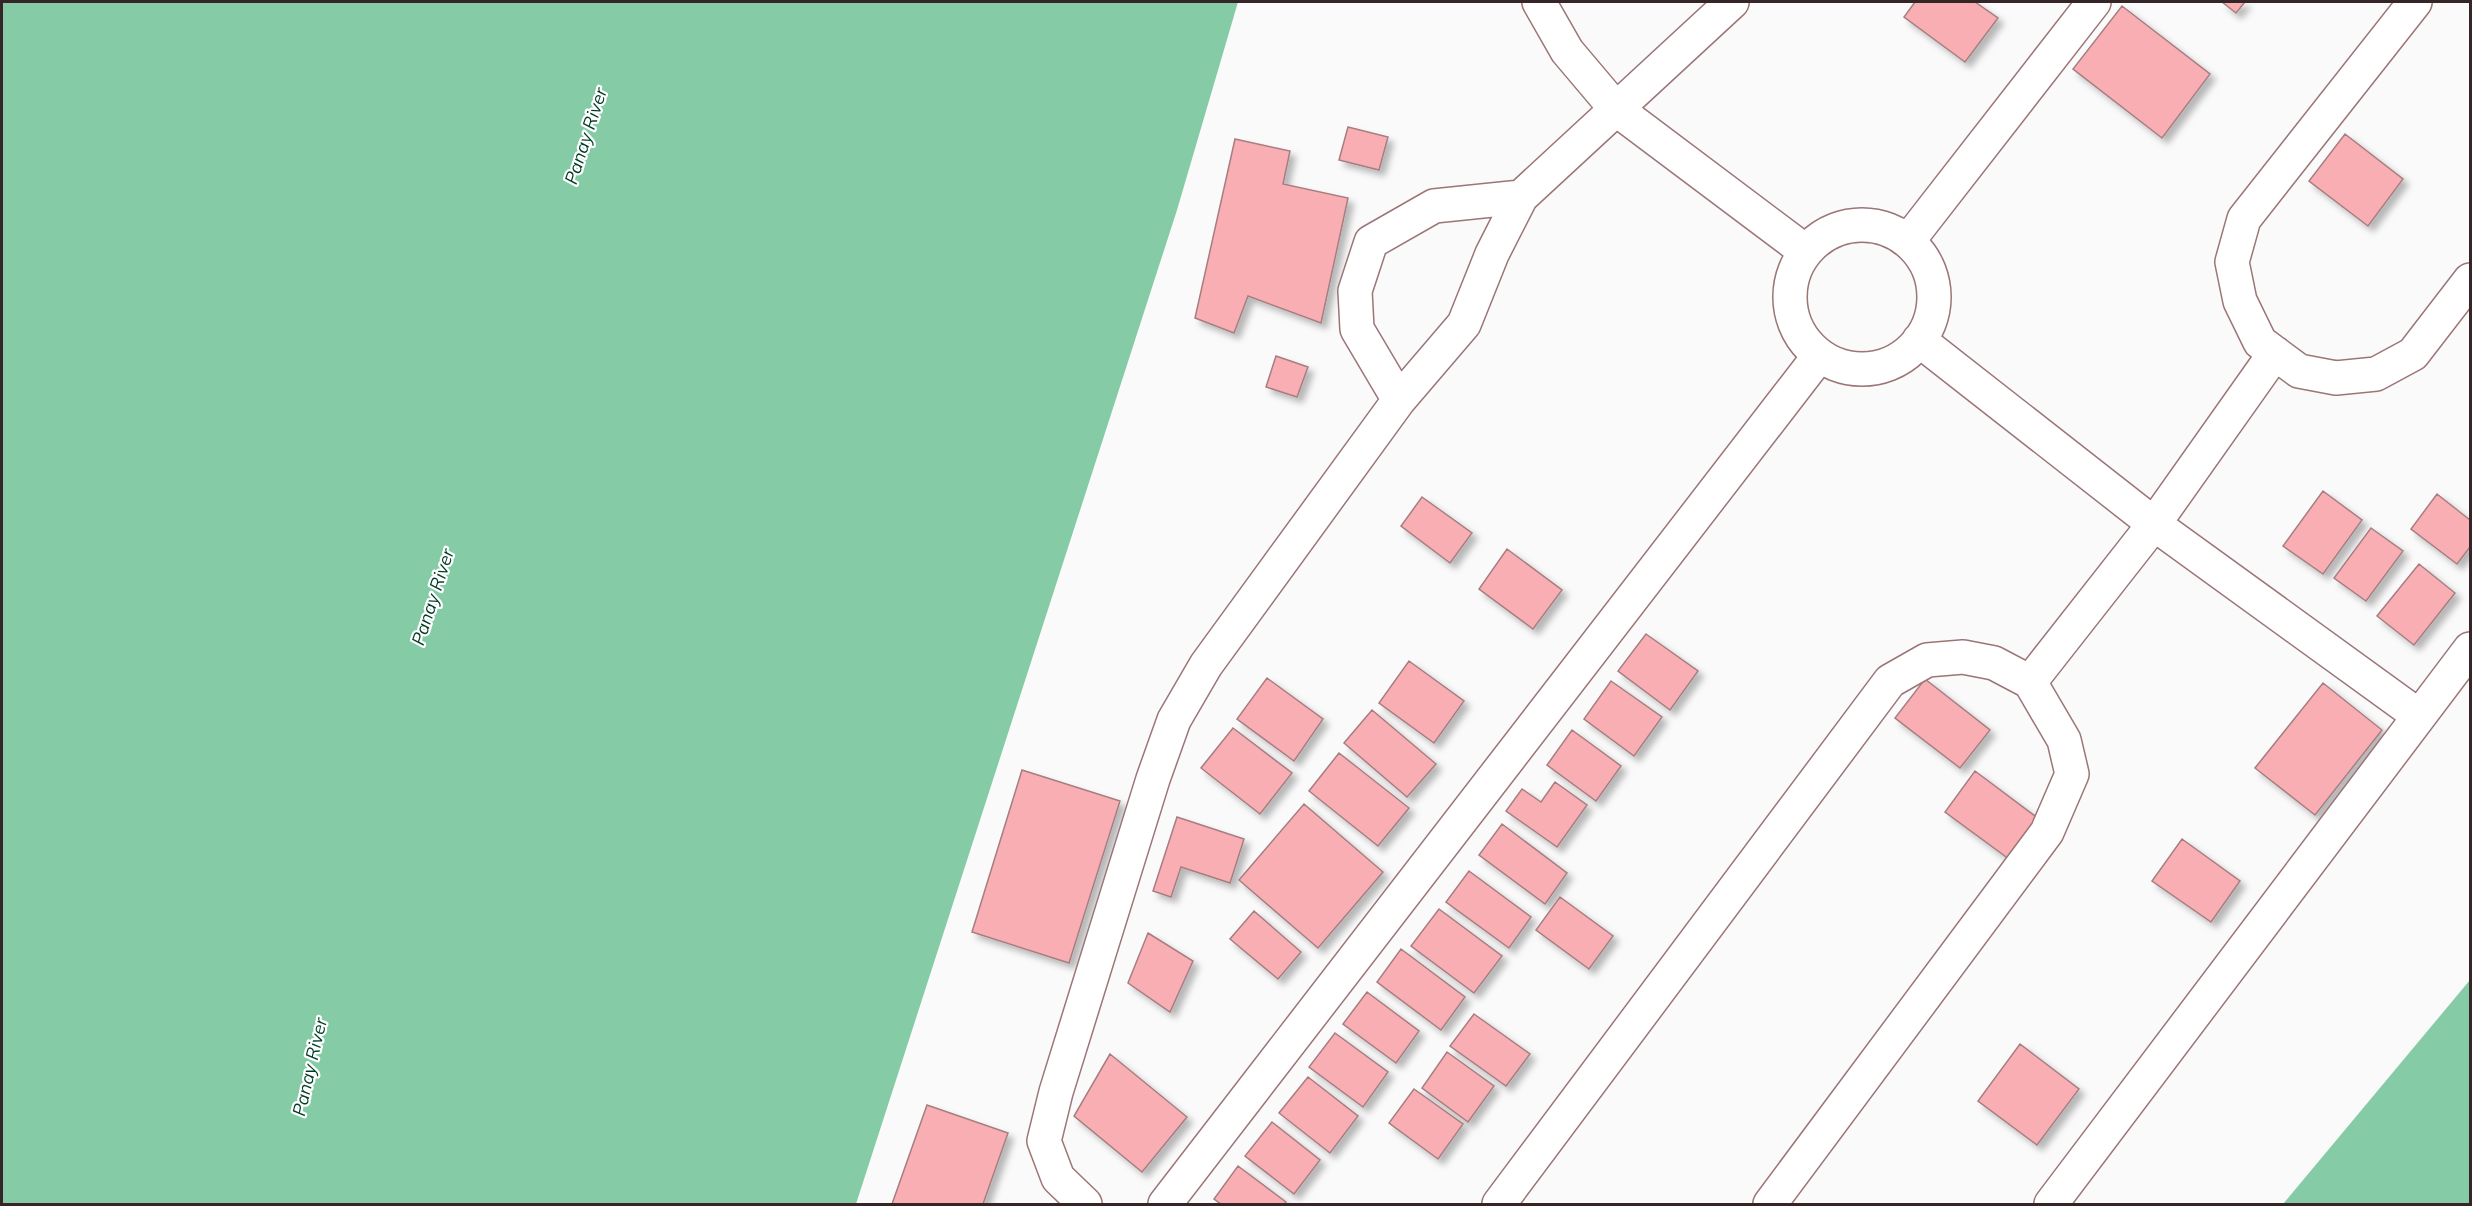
<svg xmlns="http://www.w3.org/2000/svg" width="2472" height="1206" font-family="Mulish,sans-serif">
	<style>
		.water { fill: #85cba5 }
		.building { fill: #f9aeb3; stroke: #a67e81; stroke-width: 1.5; filter: url(#shadow) }
		.lines { fill: none; stroke-linecap: round; stroke-linejoin: round }
		.minor-casing { stroke: #9c7577; stroke-width: 36 }
		.minor { stroke: #fff; stroke-width: 33 }
		.labels { text-anchor: middle; stroke-width: 4.5; stroke-linejoin: round; paint-order: stroke }
		.water-label { font-size: 18px; font-style: italic; fill: #003c24; stroke: #fff }
	</style>
	<defs>
		<filter id="shadow"><feDropShadow dx="5.5" dy="5.5" stdDeviation="3" flood-color="#0004"/></filter>
	</defs>
	<rect width="100%" height="100%" fill="#fafafa"/>
	<path class="water" d="M2,2h1236l-61,208 -321,994h-854z
		M2470,980v224h-187z"/>
	<path class="building" d="M1915,2h60l23,16 -33,44 -61,-45z
		M2222,2h23l-9,11z
		M2122,6l88,68 -48,64 -89,-69z
		M1348,127l40,10 -9,33 -40,-10z
		M2345,134l58,45 -35,47 -59,-45z
		M1235,139l55,12 -7,33 65,14 -27,125 -73,-27 -14,37 -39,-15z
		M1276,356l32,11 -11,30 -31,-10z
		M2323,491l39,29 -39,54 -40,-28z
		M2437,494l33,26v27l-13,17 -46,-35z
		M1422,497l50,36 -22,30 -49,-37z
		M2371,528l32,23 -37,50 -32,-23z
		M1507,549l55,41 -29,39 -54,-40z
		M2419,564l36,29 -41,52 -37,-29z
		M1646,634l52,37 -28,39 -52,-39z
		M1409,661l55,40 -30,42 -55,-40z
		M1267,678l56,41 -29,42 -57,-42z
		M1925,679l65,51 -30,38 -65,-50z
		M1611,681l51,36 -28,39 -50,-37z
		M2323,683l59,47 -67,85 -60,-47z
		M1372,710l64,54 -29,33 -63,-54z
		M1233,728l59,45 -32,41 -59,-46z
		M1572,730l49,36 -25,35 -49,-36z
		M1339,753l70,55 -31,38 -69,-55z
		M1022,770l98,31 -51,162 -97,-31z
		M1975,771l68,51 -30,40 -68,-50z
		M1555,782l32,23 -30,42 -51,-36 16,-22 19,13z
		M1304,804l79,68 -65,76 -79,-68z
		M1177,817l67,22 -14,44 -49,-16 -10,30 -18,-6z
		M1502,824l65,49 -22,31 -66,-49z
		M2182,839l58,42 -29,41 -59,-41z
		M1469,871l62,46 -22,31 -63,-46z
		M1560,897l53,39 -24,33 -53,-39z
		M1439,909l63,47 -28,37 -63,-47z
		M1254,911l47,41 -23,27 -48,-40z
		M1148,933l45,28 -23,51 -42,-29z
		M1401,949l64,48 -24,33 -64,-48z
		M1367,992l52,39 -23,32 -53,-39z
		M1474,1014l56,40 -24,32 -56,-40z
		M1335,1033l53,39 -25,35 -54,-40z
		M2020,1044l59,45 -42,56 -59,-44z
		M1447,1052l47,34 -26,36 -46,-34z
		M1110,1054l77,63 -45,55 -68,-56z
		M1308,1077l50,39 -28,37 -51,-40z
		M1414,1089l49,35 -25,35 -49,-36z
		M927,1105l81,28 -25,71h-91z
		M1272,1122l48,38 -26,34 -49,-38z
		M1238,1166l48,36 -2,2h-63l-7,-5z"/>
	<g class="lines">
		<defs>
			<path id="minor" d="M1539,2l28,49 49,58 189,142
				M2415,2l-171,217 -12,43 8,39 20,41 39,29 37,7 40,-4 37,-20 57,-74
				M1790 297a72 72 0 1 1 144 0a72 72 0 1 1-144 0Z
				M1908,241l186,-239
				M1919,340l235,184 265,192
				M1399,400l-42,-71 -2,-38 16,-49 63,-36 87,-9
				M2030,682l124,-158 121,-171
				M1085,1204l-27,-26 -14,-37 12,-49 97,-313 21,-59 32,-55 193,-265 65,-76 28,-70 29,-57 211,-195
				M1165,1204l654,-848
				M1499,1204l391,-523 37,-21 36,-3 31,6 36,19 34,58 8,34 -25,58 -277,372
				M2051,1204l419,-555"/>
		</defs>
		<use href="#minor" class="minor-casing"/>
		<use href="#minor" class="minor"/>
	</g>
	<g class="labels">
		<g class="water-label">
			<text transform="translate(586 136) rotate(-72)" y="6">Panay River</text>
			<text transform="translate(433 597) rotate(-72)" y="6">Panay River</text>
			<text transform="translate(310 1067) rotate(-77)" y="6">Panay River</text>
		</g>
	</g>
	<rect width="2472" height="1206" fill="none" stroke="#352526" stroke-width="6"/>
</svg>
